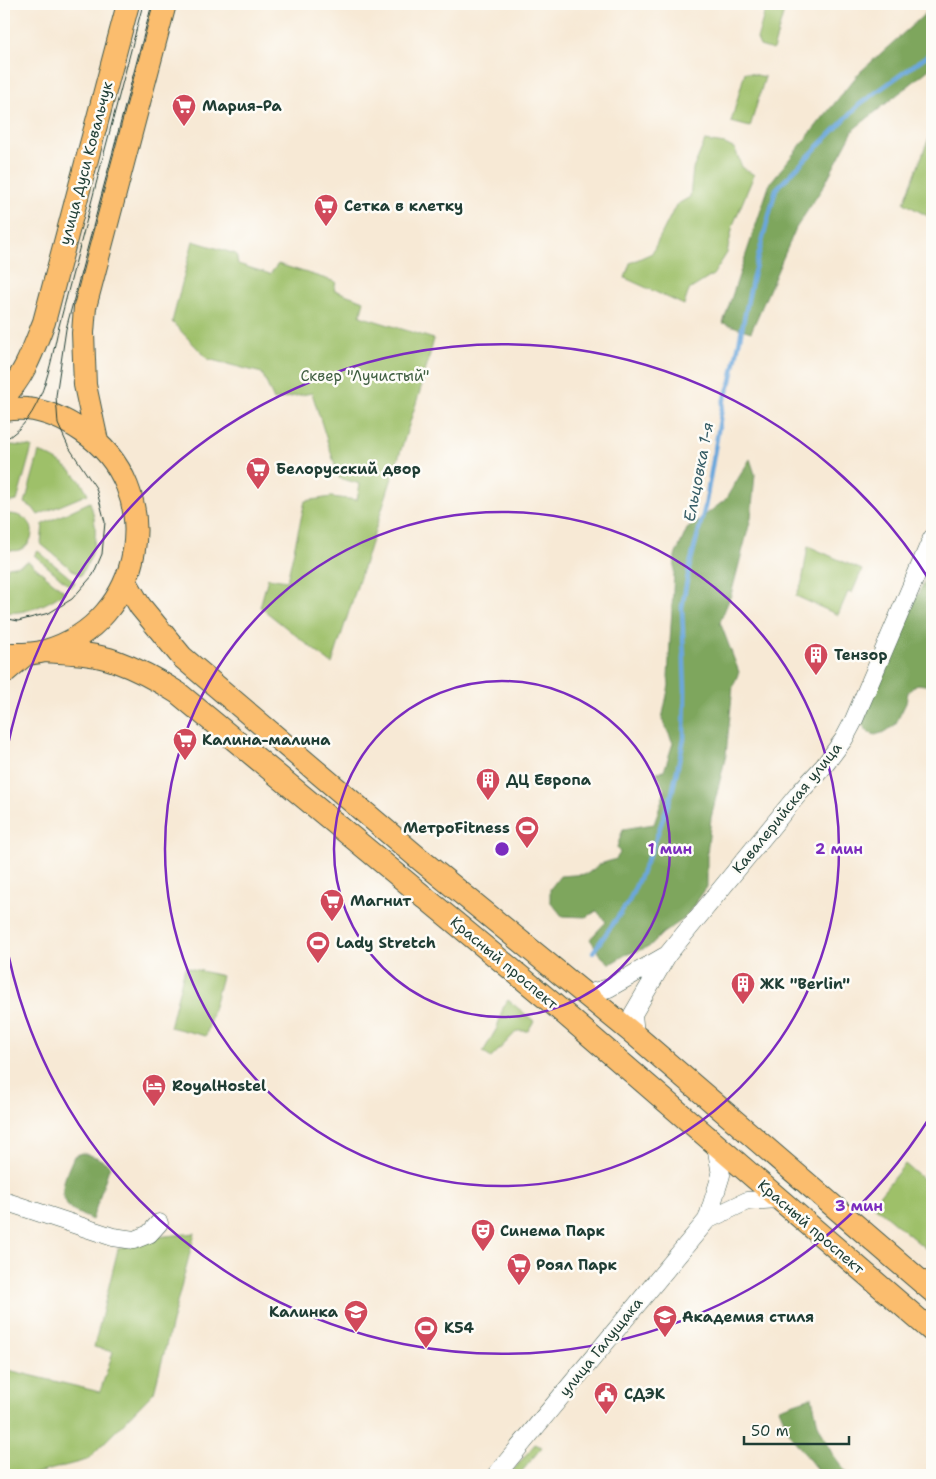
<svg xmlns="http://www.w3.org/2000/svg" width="936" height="1479" font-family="'Shantell Sans',sans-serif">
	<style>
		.green { fill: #9ec069; stroke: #5e7e4e }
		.forest { fill: #7ea65d; stroke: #4e7248 }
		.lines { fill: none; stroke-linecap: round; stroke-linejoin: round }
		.stream { stroke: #6ba7dc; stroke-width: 4.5 }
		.minor-casing { stroke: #3f574c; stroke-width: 19 }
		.major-casing { stroke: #3f574c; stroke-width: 24 }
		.minor { stroke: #fff; stroke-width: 18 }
		.major { stroke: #fbbd6e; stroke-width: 22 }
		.tram { stroke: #1f3d34; stroke-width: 1 }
		.ring { fill: none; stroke: #7b2cbf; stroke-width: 2.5 }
		.labels { text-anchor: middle; stroke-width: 5; stroke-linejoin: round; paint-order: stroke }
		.poi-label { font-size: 15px; font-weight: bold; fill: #1f3d34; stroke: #fdfcf7; text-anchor: start }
		.street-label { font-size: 15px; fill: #1f3d34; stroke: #fdfcf7 }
		.park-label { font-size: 15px; fill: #3f5e41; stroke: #fdfcf7 }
		.water-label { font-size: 16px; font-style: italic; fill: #365d66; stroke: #fdfcf7 }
		.centre { fill: #7b2cbf; stroke: #fdfcf7; stroke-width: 2.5 }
		.ring-label { font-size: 15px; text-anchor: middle; font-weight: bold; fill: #7b2cbf; stroke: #fdfcf7; stroke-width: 5; stroke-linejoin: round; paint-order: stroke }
	</style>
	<rect width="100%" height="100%" fill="#fdfcf7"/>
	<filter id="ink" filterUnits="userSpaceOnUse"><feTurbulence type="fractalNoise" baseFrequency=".02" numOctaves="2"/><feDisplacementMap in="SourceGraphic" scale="10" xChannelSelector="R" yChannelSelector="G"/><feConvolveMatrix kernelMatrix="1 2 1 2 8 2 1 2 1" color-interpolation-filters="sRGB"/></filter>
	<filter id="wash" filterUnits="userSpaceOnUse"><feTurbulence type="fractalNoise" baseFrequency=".0096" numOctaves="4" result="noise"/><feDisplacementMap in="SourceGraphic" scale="20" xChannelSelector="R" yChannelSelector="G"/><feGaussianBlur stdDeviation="1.12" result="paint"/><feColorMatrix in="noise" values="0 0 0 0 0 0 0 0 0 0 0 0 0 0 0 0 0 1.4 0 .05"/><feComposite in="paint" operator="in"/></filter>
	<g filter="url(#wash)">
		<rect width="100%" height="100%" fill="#f7e9d5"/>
		<path class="green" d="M767,4h19l-13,46 -13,-4 -3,-7z
			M745,72l20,5 -15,50 -19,-5z
			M932,130v84l-1,4 -27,-15z
			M705,141l20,3 10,5 7,18 12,8 -21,50 -6,28 -14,22 -24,15 -5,15 -59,-27 5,-15 22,-10 24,-48 14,-8 3,-28z
			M193,241l43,13 2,10 32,10 8,-10 58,18 -2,8 30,11 -4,15 74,23 -14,52 -88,273 -72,-57 8,-29 19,3 18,-80 26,-4 26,3 3,-16 -21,-6 -27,-85 -38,7 -12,-27 -54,-14 -36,-37z
			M12,445l20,2 -15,54 -13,2v-57z
			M39,452c20,7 40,22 49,42l-50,21 -5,-7 -8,-5z
			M90,502c9,28 7,49 -10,74l-39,-32 2,-20z
			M10,514c40,3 18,50 -6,33v-30z
			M808,546l54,24 -10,23 -4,-1 -10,23 -42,-19 6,-14z
			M38,551l37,31 -4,5 -37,-32z
			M28,561l37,31c-17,12 -40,23 -61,20v-30l4,-15 12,-2z
			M185,967l37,9 -16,60 -36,-9z
			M508,1000l26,21 -6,10h-11l-26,27 -8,-6 14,-24 6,-20z
			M905,1164l27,23v67l-60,-50z
			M195,1233l-41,159 -67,68 -57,15h-26v-106l96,23 13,-40 -19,-5 24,-98 38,-12z
			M535,1444l7,3 -23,28h-10z"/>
		<path class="forest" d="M932,5v62l-78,62 -31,58 -27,41 -45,104 -28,-9 47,-140 89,-110 68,-61z
			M750,459l5,15 -4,44 -20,77 -11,27 19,50 -6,14 -7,69 -15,63 -4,36v33l-23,32 -21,14 -14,14 -24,8 -15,9 -9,-8 -11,-17 16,-17 -9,-11 -11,6 -24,-1 -12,-15v-12l10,-13 27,-2 13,-10 16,-5 4,-6 -3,-6 6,-18 31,-5 11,-33 -8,-19 7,-1 9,-28 -11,-24 7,-34 -1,-8 7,-121 12,-27 38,-29z
			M932,566v120l-15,-2 -9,8 -2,11 -11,22 -10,7 -10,3 -7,-3 -8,-10 30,-73z
			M82,1153l14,4 14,8 -18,55c-9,-5 -23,-9 -27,-18 -7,-14 4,-34 9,-46z
			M812,1397l6,27 14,29 16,22h-27l-30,-39 -12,-28z"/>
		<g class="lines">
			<path class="stream" d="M593,952l36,-51 24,-54 19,-54 12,-54 1,-48 -3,-84 8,-43 15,-57 18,-105 8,-21 22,-105 23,-87 84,-85 72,-52"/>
		</g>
	</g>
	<g filter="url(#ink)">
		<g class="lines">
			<defs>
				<path id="minor" d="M587,994l22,-6 58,-33
					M635,1035l-2,-21 35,-60 132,-162 24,-26 20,-27 9,-17 79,-184
					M4,1201l109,36 21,3 15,-6 10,-11
					M707,1220l40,-19 32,-2
					M496,1475l211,-255 14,-45 -5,-30"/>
				<path id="major" d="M4,396c20,-18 30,-49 40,-74l84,-318
					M4,410c7,-1 15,-2 23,-1 20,2 39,11 55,22 87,58 63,192 -37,220 -14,4 -27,3 -41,3
					M97,441l-12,-56 -2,-52 2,-26 80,-303
					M126,582l14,24 42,51 234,199 219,179 297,256
					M45,651c23,2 48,2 70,10 22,8 43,19 63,32l373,309 381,329
					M4,673l21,-18"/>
			</defs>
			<use href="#minor" class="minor-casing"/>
			<use href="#major" class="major-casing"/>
			<use href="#minor" class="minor"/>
			<use href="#major" class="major"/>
			<path class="tram" d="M4,440c39,-21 46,-75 55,-114l84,-322
				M4,618l14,3 31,-8 23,-14 21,-24 9,-21 3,-32 -9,-34 -28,-42 -10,-22 -2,-28 10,-67 86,-325"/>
		</g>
	</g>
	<g class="ring">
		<circle cx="502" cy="849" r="168"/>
		<circle cx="502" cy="849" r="337"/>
		<path d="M930 1117A505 505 0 0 1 4 932M4 766A505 505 0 0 1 930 581"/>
	</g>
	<defs>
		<symbol id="supermarket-pin" viewBox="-11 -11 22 30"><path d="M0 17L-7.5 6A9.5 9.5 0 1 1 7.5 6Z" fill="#d1495b" stroke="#fdfcf7"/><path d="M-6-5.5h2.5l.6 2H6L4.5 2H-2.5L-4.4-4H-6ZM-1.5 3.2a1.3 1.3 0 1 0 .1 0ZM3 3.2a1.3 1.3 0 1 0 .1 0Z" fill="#fff"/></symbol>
		<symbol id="building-pin" viewBox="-11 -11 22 30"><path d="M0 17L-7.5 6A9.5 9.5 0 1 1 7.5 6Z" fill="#d1495b" stroke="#fdfcf7"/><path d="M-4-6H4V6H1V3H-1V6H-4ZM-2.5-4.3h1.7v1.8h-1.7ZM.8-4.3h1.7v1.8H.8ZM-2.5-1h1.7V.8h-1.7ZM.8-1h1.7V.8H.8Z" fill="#fff"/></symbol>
		<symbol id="stadium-pin" viewBox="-11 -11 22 30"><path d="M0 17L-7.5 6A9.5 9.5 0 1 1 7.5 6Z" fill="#d1495b" stroke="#fdfcf7"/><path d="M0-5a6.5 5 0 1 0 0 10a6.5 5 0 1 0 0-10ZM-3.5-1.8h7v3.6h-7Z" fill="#fff"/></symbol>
		<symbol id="hotel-pin" viewBox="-11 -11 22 30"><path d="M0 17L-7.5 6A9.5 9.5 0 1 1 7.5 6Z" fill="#d1495b" stroke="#fdfcf7"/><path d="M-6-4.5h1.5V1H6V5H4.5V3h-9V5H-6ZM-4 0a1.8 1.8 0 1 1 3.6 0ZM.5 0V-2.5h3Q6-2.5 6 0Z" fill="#fff"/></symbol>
		<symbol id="theatre-pin" viewBox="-11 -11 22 30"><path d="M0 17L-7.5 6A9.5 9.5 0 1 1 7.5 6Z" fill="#d1495b" stroke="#fdfcf7"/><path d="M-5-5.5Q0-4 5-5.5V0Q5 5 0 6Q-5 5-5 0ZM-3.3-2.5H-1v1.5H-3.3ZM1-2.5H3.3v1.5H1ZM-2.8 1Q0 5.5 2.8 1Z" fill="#fff"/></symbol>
		<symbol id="school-pin" viewBox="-11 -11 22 30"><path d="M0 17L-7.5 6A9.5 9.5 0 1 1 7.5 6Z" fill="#d1495b" stroke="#fdfcf7"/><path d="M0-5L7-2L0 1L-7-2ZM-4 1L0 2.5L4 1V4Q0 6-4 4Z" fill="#fff"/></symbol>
		<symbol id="university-pin" viewBox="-11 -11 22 30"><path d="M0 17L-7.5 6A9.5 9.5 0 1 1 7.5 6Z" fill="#d1495b" stroke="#fdfcf7"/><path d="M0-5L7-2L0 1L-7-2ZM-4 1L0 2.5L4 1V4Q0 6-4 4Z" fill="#fff"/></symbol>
		<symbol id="civic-pin" viewBox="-11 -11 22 30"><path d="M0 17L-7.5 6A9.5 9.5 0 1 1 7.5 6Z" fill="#d1495b" stroke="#fdfcf7"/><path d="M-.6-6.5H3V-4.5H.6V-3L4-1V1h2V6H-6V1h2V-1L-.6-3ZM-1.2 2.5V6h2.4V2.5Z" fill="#fff"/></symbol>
	</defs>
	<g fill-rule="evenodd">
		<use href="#supermarket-pin" x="170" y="92" width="28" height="38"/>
		<use href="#supermarket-pin" x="312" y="192" width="28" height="38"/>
		<use href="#supermarket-pin" x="244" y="455" width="28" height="38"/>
		<use href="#building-pin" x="802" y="641" width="28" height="38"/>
		<use href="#supermarket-pin" x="171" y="726" width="28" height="38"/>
		<use href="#building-pin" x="474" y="766" width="28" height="38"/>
		<use href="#stadium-pin" x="513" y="814" width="28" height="38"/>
		<use href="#supermarket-pin" x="318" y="887" width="28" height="38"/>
		<use href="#stadium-pin" x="304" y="929" width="28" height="38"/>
		<use href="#building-pin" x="729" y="970" width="28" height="38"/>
		<use href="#hotel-pin" x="140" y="1072" width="28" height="38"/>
		<use href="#theatre-pin" x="469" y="1217" width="28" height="38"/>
		<use href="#supermarket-pin" x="505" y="1251" width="28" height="38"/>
		<use href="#school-pin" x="342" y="1298" width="28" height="38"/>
		<use href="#university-pin" x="651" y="1303" width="28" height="38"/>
		<use href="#stadium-pin" x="412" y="1314" width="28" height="38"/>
		<use href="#civic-pin" x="592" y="1380" width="28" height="38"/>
	</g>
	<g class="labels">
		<g class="poi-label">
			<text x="202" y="111">Мария-Ра</text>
			<text x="344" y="211">Сетка в клетку</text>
			<text x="276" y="474">Белорусский двор</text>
			<text x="834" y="660">Тензор</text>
			<text x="202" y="745">Калина-малина</text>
			<text x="506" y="785">ДЦ Европа</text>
			<text x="510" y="833" text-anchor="end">МетроFitness</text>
			<text x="350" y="906">Магнит</text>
			<text x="336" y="948">Lady Stretch</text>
			<text x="760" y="989">ЖК "Berlin"</text>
			<text x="172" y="1091">RoyalHostel</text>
			<text x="500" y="1236">Синема Парк</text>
			<text x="536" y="1270">Роял Парк</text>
			<text x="338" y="1317" text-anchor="end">Калинка</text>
			<text x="682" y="1322">Академия стиля</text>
			<text x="444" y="1333">К54</text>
			<text x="624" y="1399">СДЭК</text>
		</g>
		<g class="street-label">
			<text transform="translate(86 163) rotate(-75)" y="5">улица Дуси Ковальчук</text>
			<text transform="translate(787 808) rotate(-51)" y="5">Кавалерийская улица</text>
			<text transform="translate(504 963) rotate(40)" y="5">Красный проспект</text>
			<text transform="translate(811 1227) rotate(41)" y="5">Красный проспект</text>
			<text transform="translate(601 1347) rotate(-51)" y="5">улица Галущака</text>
		</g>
		<g class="park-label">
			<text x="365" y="381">Сквер "Лучистый"</text>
		</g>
		<g class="water-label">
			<text transform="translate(698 472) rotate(-79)" y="6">Ельцовка 1-я</text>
		</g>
	</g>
	<circle cx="502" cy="849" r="8" class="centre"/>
	<g class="ring-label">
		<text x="670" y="854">1 мин</text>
		<text x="839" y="854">2 мин</text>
		<text x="859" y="1211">3 мин</text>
	</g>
	<rect width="936" height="1479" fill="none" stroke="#fdfcf7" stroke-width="20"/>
	<path d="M744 1436v8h105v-8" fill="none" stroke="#1f3d34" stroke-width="2.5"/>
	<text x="751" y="1436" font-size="15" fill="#1f3d34" stroke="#fdfcf7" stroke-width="4" paint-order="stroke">50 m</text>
</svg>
